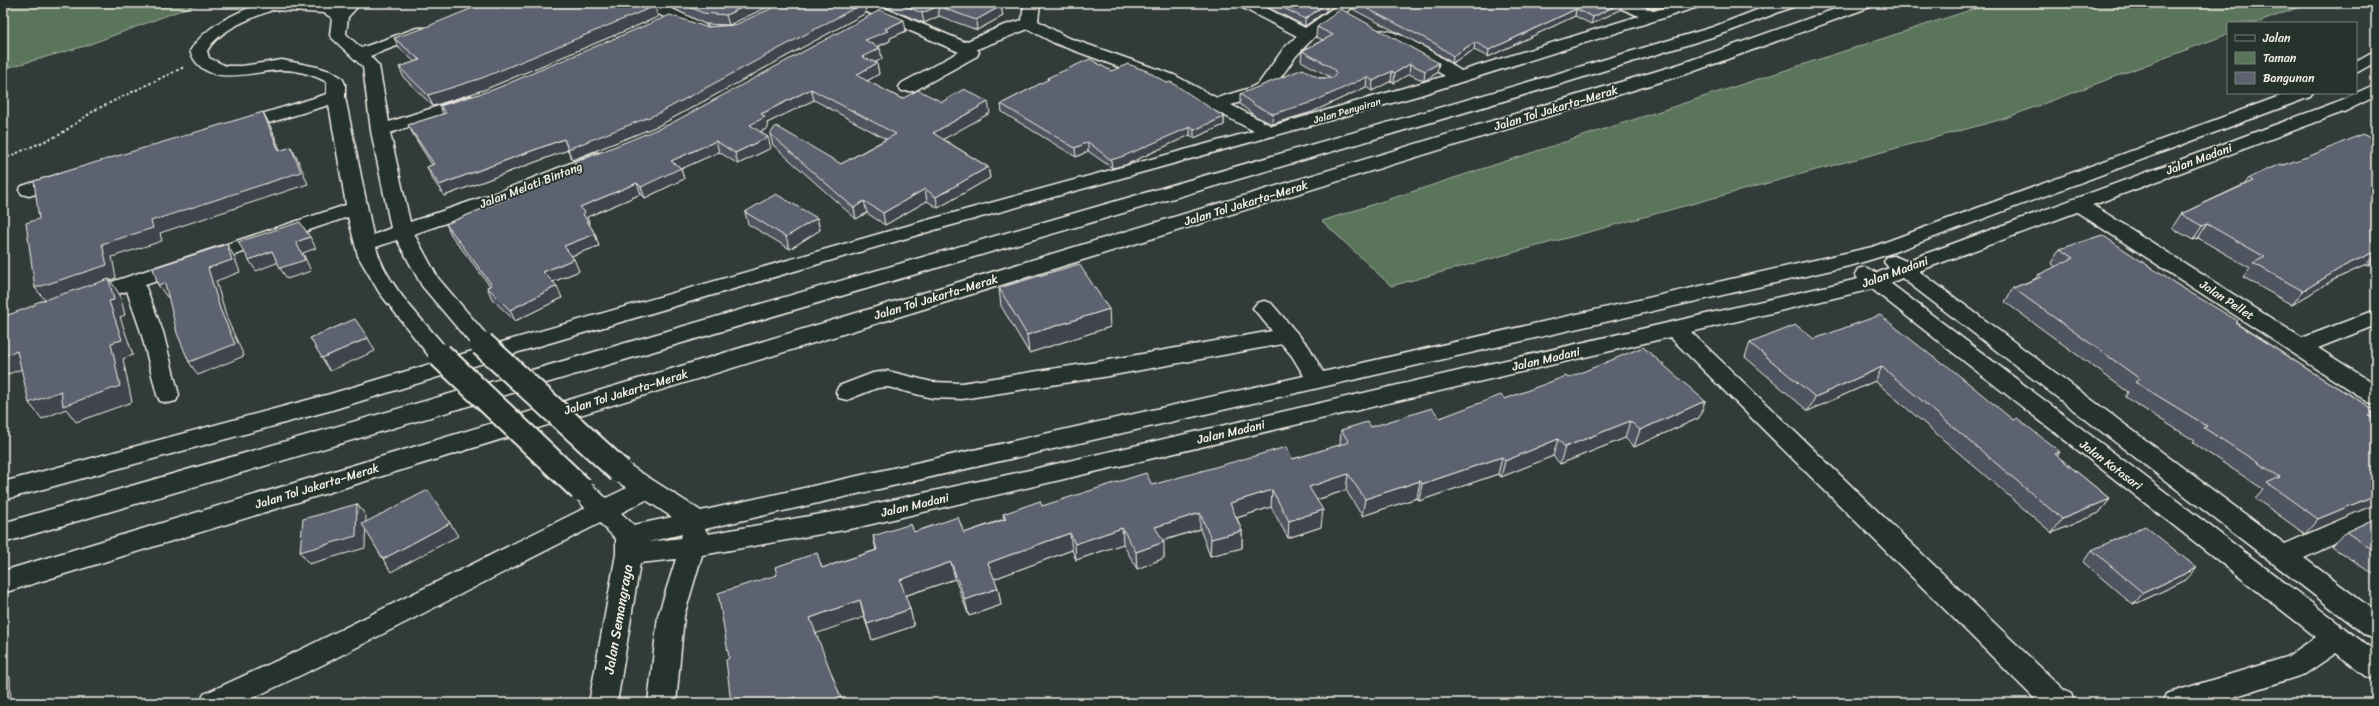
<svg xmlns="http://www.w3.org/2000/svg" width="2379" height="706" font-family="Sriracha,sans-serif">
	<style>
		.green { fill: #5a745a; stroke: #a7b2a1 }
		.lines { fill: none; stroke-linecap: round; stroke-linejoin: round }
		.minor-casing { stroke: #f4f1e8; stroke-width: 3 }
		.highway-casing { stroke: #f4f1e8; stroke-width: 3 }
		.path { stroke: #f4f1e8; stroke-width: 2; stroke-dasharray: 2.5 2.5; stroke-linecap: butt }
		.minor { fill: #26332d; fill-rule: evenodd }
		.highway { fill: #26332d; fill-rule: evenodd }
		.minor-bridge-casing { stroke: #f4f1e8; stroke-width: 28; stroke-linecap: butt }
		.minor-bridge { stroke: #26332d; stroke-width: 24 }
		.wall { fill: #4f5460; stroke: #f4f1e8 }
		.shaded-wall { fill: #40454e; stroke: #f4f1e8 }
		.building { fill: #5c6270; stroke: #f4f1e8 }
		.labels { text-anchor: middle; stroke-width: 3.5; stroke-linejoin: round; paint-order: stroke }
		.far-street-label { font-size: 10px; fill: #f4f1e8; stroke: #26332d }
		.street-label { font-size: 12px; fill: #f4f1e8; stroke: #26332d }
		.near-street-label { font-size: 14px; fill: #f4f1e8; stroke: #26332d }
	</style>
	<rect width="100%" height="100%" fill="#313c3a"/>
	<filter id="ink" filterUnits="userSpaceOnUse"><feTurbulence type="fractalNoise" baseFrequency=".025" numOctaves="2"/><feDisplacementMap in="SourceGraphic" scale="8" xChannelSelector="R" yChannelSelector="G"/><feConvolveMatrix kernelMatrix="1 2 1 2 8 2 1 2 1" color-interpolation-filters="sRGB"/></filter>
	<g filter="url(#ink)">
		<path class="green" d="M3,3h197l-115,43 -82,23z
			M1992,3h318l-53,20h-29v11l-225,85 -612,167 -69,-65z"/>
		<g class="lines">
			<defs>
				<path id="minor" d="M261,3h63l15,5 5,-5h17l-13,14 -2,17 15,14 56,-20h12l2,3 -2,3 -59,22 9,10 10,56 81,-26 6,1 3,4 -3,4 -86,28 20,89 88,-30 98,-39h14l2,4 -2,4 -98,39 -98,34 24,44 52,61 2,6 432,-124 330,-90 -92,-48 -108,-40 -26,-14 -51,20 2,3 -2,4 -63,35h-12l-3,-4 3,-4 57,-31 -106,-46 -2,-3h21l93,39 37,-16 20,-6 2,-17h16l-2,18 28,16 108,38 43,23 33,-10 9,-5 25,-35 13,-12 -58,-30 -2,-3h20l48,25 35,-25h19l-37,26 -26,27 -25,35 -9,5 -31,9 41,21 173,-50 -67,-39 -2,-3 2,-3c18,-5 67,29 83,40l178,-55 -24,-10 -2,-3h22l19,8 25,-8h24l-2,3 -284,90 -479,133 -416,122 -190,59 -329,90v-18l327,-88 107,-32 -5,-2 -53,-68 -21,-36 -10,-39 -203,68 18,47 16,63 -3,6 -8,2 -8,-2 -3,-6 -16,-63 -14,-41 -39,13 -7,-2 -3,-5 3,-5 265,-87 -17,-100 -91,27 -6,-1 -3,-4 3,-4 95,-29v-12c-13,-7 -29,-12 -44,-12 -30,0 -78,21 -93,-19 16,-26 44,-37 71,-48zM272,10l52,3 8,5 -2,17 2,3 31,29 8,64 20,97 -18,7 -28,-138v-13l-3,-6 -9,-6 -16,-5 -35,-7 -40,6h-16l-17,-8 -2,-7c12,-22 43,-32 65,-41zM397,240l25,46 54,64 -27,8 2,-3 -3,-5c-24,-29 -63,-66 -72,-103z
					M639,3h21l46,22 2,3 -2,3h-12l-53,-25z
					M2376,50v12l-20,11v-12z
					M2376,84v12l-30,15 -253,94 209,133 74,-28v15l-58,23 58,37v19l-8,-2 -291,-190 -158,59 366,273 91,-40v21l-72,33 72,54v26l-10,-3 -464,-357 -12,5 486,369v28l-10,-4 -30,-23 -31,21 -90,29h-53l4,-9 121,-37 29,-20 -444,-348 -181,43 373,358 7,4 4,9h-36l-369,-366 -815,191 -153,27 -18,61 -8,87h-28l10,-87 18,-57 -36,4 -23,140h-28l27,-149v-15l-16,-16 -280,143 -78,37h-42l4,-9 96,-44 285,-142 -16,-19 3,-7c16,-5 23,6 34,16l21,-10 -16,-11 -3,-6 3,-6 9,-3 9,3 72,46 603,-135 -12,-20 -10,-12 -179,33 -141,22 -30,-1 -44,-11 -11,1 -30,12 -8,-2 -3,-6 3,-6 34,-13 15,-2 44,11 30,1 141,-22 169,-30 -19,-23 4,-5 7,-2 7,2 38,44 14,25 549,-125 416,-154h25l-3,4 -424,158 -33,10 -1148,264 3,5 147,-26 157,-34 846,-195 -3,-5 3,-5 7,-2 12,6 12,-5 -5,-6 3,-5 7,-1 12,5 428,-158zM646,500l26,17 -38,8 -13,-12zM682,534l-1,4 -33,4z
					M63,173l7,2 2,4 -2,4 -41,13 -7,-2 -3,-4 3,-4z"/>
				<path id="highway" d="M1775,3h22l-2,3 -70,27 -164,51 -1558,459v-20l1546,-447 164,-49z
					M1852,3h23l-2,3 -181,66 -1689,521v-22l1677,-507z"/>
			</defs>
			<use href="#minor" class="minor-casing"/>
			<use href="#highway" class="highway-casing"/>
			<path class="path" d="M3,159l56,-24 36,-25 89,-43"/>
			<use href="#minor" class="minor"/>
			<use href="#highway" class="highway"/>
			<defs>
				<path id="minor-bridge" d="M482,344l138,127
					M440,355l141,134"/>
			</defs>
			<use href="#minor-bridge" class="minor-bridge-casing"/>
			<use href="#minor-bridge" class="minor-bridge"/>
		</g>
		<path class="wall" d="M662,3h114l-47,22 -24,-1z
			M876,3h118l7,3 2,10 -26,14 -38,-14 -15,7z
			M1259,3h67v8l-21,15z
			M1354,3h268l-2,7 -29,14 -16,-8 -87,41 -14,-7 -22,13 -17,-11 -81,-42z
			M1639,3h25l-11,6z
			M866,13l-206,112 -88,35 -4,-10 -124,46 -12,-18 -5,-11 5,-2 -18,-29 -6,-11 35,-11 -3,-8 266,-79 29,-2z
			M658,17l-172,72 -53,17 -29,-28 -5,-11 16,-5 -16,-14 -5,-10z
			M1317,27l120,46 -13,8 -15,-7 -15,9 -3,-2 -19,10 -6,-4 -54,25 -40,12 -17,-8 -15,-12v-10l79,-16h13l-31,-17 1,-10 21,-11 -7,-3z
			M906,31l-16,7v3l-12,6 4,12 -8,3 3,1 2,11 -12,7 35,18 40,3 48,11 -47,26 45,28 2,11 -52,30 -11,-7 -42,24 -18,-12 -11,6 -83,-74 -3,-11 71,30 45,-25 -72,-39 -47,23 1,5 -8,4 11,16 -33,16 -19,-12 -38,17 3,10 -39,19 -4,-4 -54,23 3,7h-1l6,10 4,12 -28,10 8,15 -26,11 9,16 -47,23 -23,-22 -5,-12 3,-1 -39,-51 -5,-11 130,-54z
			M1111,71l56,12 57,34v8l-30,13 -4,-3 -65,30 -13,3 -24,-17 -12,6 -74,-45 -1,-8 47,-24 -1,-2z
			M2376,139v124l-8,3 -2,-1 -33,15 -41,25 -49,-28 7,-9 -52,-30 -5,2 -21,-12 9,-14 64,-30 4,-6 34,-13z
			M745,212l72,6 3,12 -30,19 -42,-25z
			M2060,249l116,35 139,90 60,36 -5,6 6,4v84l-71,30 -50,-36 8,-9 -70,-46 2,-2 -70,-44 3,-5 -123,-90 8,-14 22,-9 3,-4 18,-8 -5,-4z
			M999,288l111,39 -81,26 -28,-47z
			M1814,339l199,81 97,79 -11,14 -47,20 -177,-152 -67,30 -63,-54 5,-14z
			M1568,378l137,23 -6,17 -65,29 -9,-9 -65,26 -7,-8 -52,21 -3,-3 -79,27 -2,-3 -55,18 -16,-26 -29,10 4,27 -33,11 -17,-31 -34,11 5,13v17l-32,8 -10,-27 -37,12 1,17 -27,11 -14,-25 -47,16 -4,-10 -78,29 4,9 3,17 -32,11 -14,-37 -50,17 5,13 4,17 -42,14 -8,-23 -135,41 48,-83 45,-7 54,-18 -3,-14 41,-4 50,1 40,-14 -1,-5 39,-8 251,-47 47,-14 1,-15 30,-3 69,-9 65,-19z
			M2376,518v58l-44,-29 14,-15z
			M2092,550l94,30 -53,25 -50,-43z"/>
		<path class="shaded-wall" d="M752,3h24l-47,22 -3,-10z
			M864,3l2,10 -206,112 -88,35 -4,-11z
			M1621,3h1l-2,7 -29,14 2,-7z
			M1655,3h9l-11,6z
			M1326,4v7l-21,15v-7z
			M655,6l3,11 -172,72 -53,17 -5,-11z
			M938,6l1,10 -15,7 -2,-10z
			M1001,6l2,10 -26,14 -1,-10z
			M1576,9l-1,7 -87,41 1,-7z
			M904,20l2,11 -16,7v3l-23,10 -2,-11 20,-11z
			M1475,42l-1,8 -22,13 1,-7z
			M880,48l2,11 -18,9 -2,-11z
			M877,63l2,11 -21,12 -2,-11z
			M1439,63l-2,10 -13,8 1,-10z
			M1410,64l-1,10 -15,9 1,-10z
			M1392,71l-1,10 -19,10 1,-10z
			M1367,77l-1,10 -54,25 -40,12 1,-10z
			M811,89l3,11 -47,23 1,5 -16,8 -2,-11 11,-11z
			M988,102l2,11 -55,31 -2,-11z
			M263,112l7,13 16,39 -7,-13z
			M1224,117v8l-30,13v-8z
			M1190,127v8l-65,30 -13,3 -1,-8z
			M768,137l3,11 -33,16 -3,-11z
			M564,139l4,11 -124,46 -5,-11z
			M716,141l3,11 -38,17 3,10 -39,19 -4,-11 30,-26z
			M1088,142v9l-12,6 -1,-9z
			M291,147l7,13 10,24 -148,49 2,8 -50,16 4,21 -6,2 10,15 5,20 -5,2 13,38 -10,4 9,43 -56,20 -10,-13 -24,10 -13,-16 17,-102 -11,-13 67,-44z
			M988,167l2,11 -52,30 -2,-11z
			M637,183l4,11 -54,23 3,7 -3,1 -7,-18z
			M925,189l2,12 -42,24 -2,-12z
			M864,201l3,12 -11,6 -2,-11z
			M817,218l3,12 -30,19 -4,-12z
			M2207,224l-9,14 -5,2 9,-14z
			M595,234l4,12 -31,11 -4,-11z
			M310,237l6,11 -13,5 8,18 -24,8 -7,-11 16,-26z
			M227,244l7,12 6,16 -24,9 12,40 16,35 -46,19 -9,-13 19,-94z
			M272,251l7,11 -23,9 -7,-11z
			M2376,251v2l-10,12 -33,15 -41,25 11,-14 41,-25z
			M2376,256v7l-8,3z
			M574,259l5,12 -31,13 -5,-12z
			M165,283l9,12 -7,2 -9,-12z
			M557,286l5,12 -47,23 -5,-11z
			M1109,309l1,18 -81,26 -2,-18z
			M368,338l7,13 -45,20 -8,-13z
			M17,351l13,15 -27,10v-20z
			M1882,367l-7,14 -67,30 7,-14z
			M1705,401l-6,17 -65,29 6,-17z
			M2375,410l-13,15 6,-10z
			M1630,421l-5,17 -65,26 5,-17z
			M1558,439l-5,17 -52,21 4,-16z
			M2060,452l-9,14 4,-12z
			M1502,457l-4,17 -79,27 3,-17z
			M1348,474l-2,16 -39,13 2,-16z
			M1420,481l-3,17 -55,18 3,-17z
			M1272,490l-1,17 -41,13v-17z
			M2376,495v9l-71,30 13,-15z
			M2110,499l-11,14 -47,20 10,-14z
			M357,504l9,12 -1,32 -56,16 -9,-12z
			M1323,510l-2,17 -33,11 1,-17z
			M1200,513v16l-45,14v-16z
			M450,523l8,13 -67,36 -8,-13z
			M1122,528l1,16 -47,16 -1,-16z
			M1242,531v17l-32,8 1,-17z
			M1070,533l2,17 -81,30 -3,-17z
			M1164,542v16l-27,11 -1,-17z
			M951,562l4,17 -51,17 -4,-16z
			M2197,568l-11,12 -53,25 10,-12z
			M998,588l3,17 -32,11 -4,-16z
			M860,600l4,17 -49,17 -5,-16z
			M910,609l4,17 -42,14 -5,-16z
			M3,671l7,6 1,26h-8z
			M795,697l2,6h-22z"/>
		<path class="building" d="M485,3h164l6,3 -173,72 -54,17 -29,-28 21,-7 -26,-22 27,-9z
			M681,3h71l-26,12 -23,-2z
			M783,3h81l-207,111 -89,35 -4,-10 -125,46 -12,-18 7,-3 -26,-39 38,-12 -6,-7 55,-17 175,-74 36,12 29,-2z
			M899,3h95l7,3 -25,14 -38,-14 -16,7z
			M1274,3h52v1l-21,15z
			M1356,3h265l-28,14 -17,-8 -87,41 -14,-8 -22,14 -17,-12z
			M1341,9l98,54 -14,8 -15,-7 -15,9 -3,-2 -19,10 -6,-4 -54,25 -40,12 -17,-8 -16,-12 63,-25 16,9h14l3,-5 -3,-5 -31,-17 31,-16 -16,-8z
			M880,10l24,10 -19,9 3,2 -23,9 15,8 -18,9 15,6 -21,12 46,24 16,-9 24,12 22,-13 24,13 -55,31 55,34 -52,30 -11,-8 -42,24 -19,-12 -10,7 -84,-74 6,-8 65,38 55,-30 -85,-45 -50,25 4,3 -15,8 18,12 -33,16 -19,-12 -45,20 10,7 -40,19 -4,-4 -57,24 5,5 -2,2 12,20 -31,12 10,13 -31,13 14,14 -47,24 -23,-23 5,-2 -46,-61 130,-54 -2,-7 96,-39z
			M1090,59l21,12 17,-7 19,7 20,12 4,-1 53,35 -30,13 -4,-3 -66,29 -13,4 -23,-18 -13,6 -74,-44 48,-25 -2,-1z
			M263,112l16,39 12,-4 10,25 -150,49 2,7 -51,16 5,21 -72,23 -9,-65 13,-4 -5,-38z
			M2362,134l13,6 1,-1v112l-32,15 -41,25 -50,-28 12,-6 -58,-33 -5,2 -21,-12 72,-33 -4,-3 31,-14 3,1 27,-9z
			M776,194l41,24 -31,19 -41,-25z
			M300,222l10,15 -14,5 9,18 -25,8 -8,-17 -23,9 -11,-18z
			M2102,235l74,49 62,37 -3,2 80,51 60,36 -7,5 8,5v75l-58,24 -51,-36 13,-6 -76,-49 3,-2 -72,-44 5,-3 -127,-91 28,-11 -3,-2 35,-17 -13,-9z
			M227,244l5,16 -24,8 12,41 15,35 -46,18 -12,-29 -12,-50 -7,2 -5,-17z
			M1079,264l30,45 -82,26 -28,-47z
			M109,279l5,21 -5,1 13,39 -11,3 9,43 -57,20 -2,-15 -32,12 -12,-52 -14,5v-39l32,-12v-2z
			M1880,315l62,49 2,-1 69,57 4,-2 43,34 -5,2 55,45 -48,20 -180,-152 -67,30 -65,-54 46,-18 18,14z
			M355,319l13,19 -46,20 -12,-20z
			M1643,347l62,54 -65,29 -10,-9 -65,26 -7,-8 -53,22 -3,-4 -80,27 -2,-3 -55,18 -17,-25 -39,13 14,23 -34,11 -17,-31 -42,13 12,28 -31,8 -11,-26 -45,14 9,15 -28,10 -14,-24 -47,16 -5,-11 -82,30 10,25 -33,12 -14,-38 -51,18 10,29 -43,15 -7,-24 -50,18 33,85h-46l-2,-6 -20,6h-44l-5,-43 3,-2 -11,-65 59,-18 -2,-8 42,-14 5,15 55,-18 -4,-14 38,-12 3,8 44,-15 6,16 42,-14 -3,-5 37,-13 2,5 104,-33 6,12 134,-38 7,12 56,-17 -8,-12 26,-8 4,5 61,-19 8,10 61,-23 4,4 61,-23 2,2z
			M428,490l22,33 -67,36 -21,-35z
			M357,504l-1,32 -56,16 3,-33z
			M2376,518v34l-30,-20z
			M2145,526l52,42 -54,25 -51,-43z"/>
	</g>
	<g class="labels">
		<g class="far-street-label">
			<text transform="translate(1347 110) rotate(-16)" y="4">Jalan Penyairan</text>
		</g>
		<g class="street-label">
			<text transform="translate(1556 108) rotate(-17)" y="4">Jalan Tol Jakarta–Merak</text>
			<text transform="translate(2199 159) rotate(-20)" y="4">Jalan Madani</text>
			<text transform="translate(531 185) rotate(-21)" y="4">Jalan Melati Bintang</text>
			<text transform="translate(1246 203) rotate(-17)" y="4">Jalan Tol Jakarta–Merak</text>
			<text transform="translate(1895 272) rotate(-20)" y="4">Jalan Madani</text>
			<text transform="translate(936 297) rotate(-17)" y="4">Jalan Tol Jakarta–Merak</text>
			<text transform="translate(2227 300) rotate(33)" y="4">Jalan Pellet</text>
			<text transform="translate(1546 359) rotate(-13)" y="4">Jalan Madani</text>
			<text transform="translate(626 392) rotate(-17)" y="4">Jalan Tol Jakarta–Merak</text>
			<text transform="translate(1231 432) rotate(-13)" y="4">Jalan Madani</text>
			<text transform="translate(2111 465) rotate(37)" y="4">Jalan Kotasari</text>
			<text transform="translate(317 486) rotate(-17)" y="4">Jalan Tol Jakarta–Merak</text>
			<text transform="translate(915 505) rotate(-13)" y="4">Jalan Madani</text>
		</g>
		<g class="near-street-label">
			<text transform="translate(618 619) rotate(-80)" y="5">Jalan Semangraya</text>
		</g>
	</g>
	<rect width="2379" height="706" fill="none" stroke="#26332d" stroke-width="16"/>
	<rect x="8" y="8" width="2363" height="690" fill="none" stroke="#f4f1e8" stroke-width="1.5" filter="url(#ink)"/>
	<rect x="2227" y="22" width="130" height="72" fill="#26332d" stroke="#787f78"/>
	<rect x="2235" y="35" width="20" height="6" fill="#26332d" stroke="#787f78"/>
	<text x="2263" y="42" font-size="12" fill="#f4f1e8">Jalan</text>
	<rect x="2235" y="52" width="20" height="12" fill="#5a745a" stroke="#787f78"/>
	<text x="2263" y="62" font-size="12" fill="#f4f1e8">Taman</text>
	<rect x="2235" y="72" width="20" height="12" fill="#5c6270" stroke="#787f78"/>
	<text x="2263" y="82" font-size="12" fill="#f4f1e8">Bangunan</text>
</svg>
